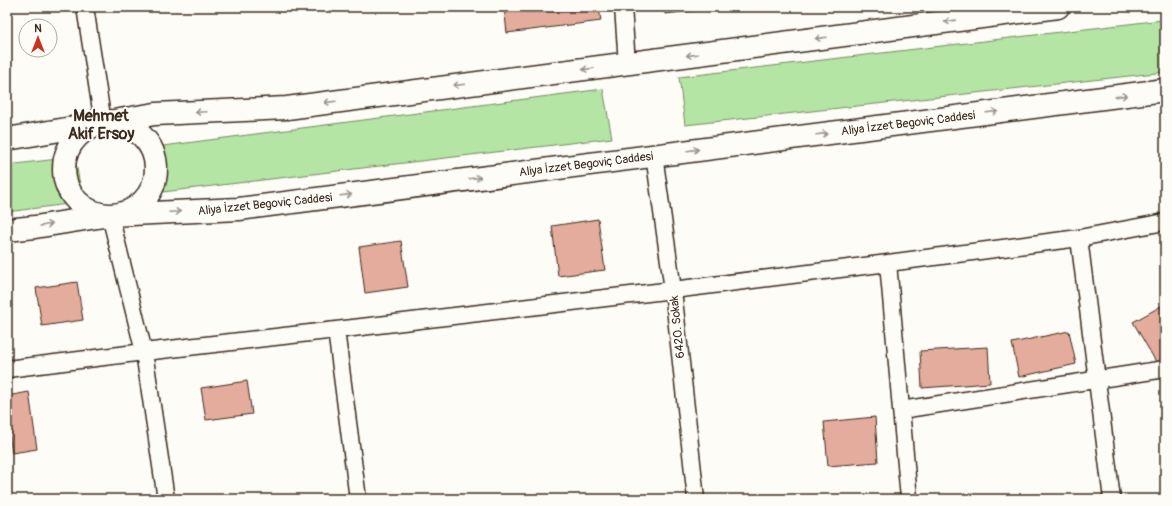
<svg xmlns="http://www.w3.org/2000/svg" width="1172" height="506" font-family="Pangolin,sans-serif">
	<style>
		.green { fill: #b4e5a5; stroke: #788862 }
		.building { fill: #e4ac9c; stroke: #3b2a1e }
		.lines { fill: none; stroke-linecap: round; stroke-linejoin: round }
		.street-casing { stroke: #3b2a1e; stroke-width: 19 }
		.secondary-casing { stroke: #3b2a1e; stroke-width: 25 }
		.street { stroke: #fdfcf7; stroke-width: 16 }
		.secondary { stroke: #fdfcf7; stroke-width: 22 }
		.oneway { stroke: #9c938a }
		.labels { text-anchor: middle; stroke-width: 4; stroke-linejoin: round; paint-order: stroke }
		.street-label { font-size: 12px; fill: #3b2a1e; stroke: #fdfcf7 }
		.district-label { font-size: 16px; font-weight: bold; fill: #3b2a1e; stroke: #fdfcf7 }
	</style>
	<rect width="100%" height="100%" fill="#fdfcf7"/>
	<filter id="ink" filterUnits="userSpaceOnUse"><feTurbulence type="fractalNoise" baseFrequency=".025" numOctaves="2"/><feDisplacementMap in="SourceGraphic" scale="8" xChannelSelector="R" yChannelSelector="G"/><feConvolveMatrix kernelMatrix="1 2 1 2 8 2 1 2 1" color-interpolation-filters="sRGB"/></filter>
	<g filter="url(#ink)">
		<path class="green" d="M1162,20l3,18v34l-480,53 -6,-48z
			M603,89l9,49 -449,54v-46z
			M75,157l8,45 -76,10v-47z"/>
		<path class="building" d="M504,7h95l2,14 -94,12z
			M664,7h63l-62,7z
			M598,219l7,51 -47,6 -6,-50z
			M401,241l7,46 -43,6 -6,-46z
			M77,282l6,38 -41,6 -6,-38z
			M1165,304v60l-6,3 -26,-45z
			M1069,331l7,33 -57,13 -7,-34z
			M988,347l2,36 -68,5 -2,-37z
			M247,381l5,33 -46,6 -5,-32z
			M29,392l8,57 -25,4 -5,-33v-24z
			M875,417l3,45 -50,4 -4,-44z"/>
		<g class="lines">
			<defs>
				<path id="street" d="M85,7l18,116
					M623,7l4,57
					M654,155l19,135 23,209
					M110,215l34,137 22,147
					M1079,238l33,261
					M888,263l21,236
					M336,330l22,169
					M7,369l137,-17 192,-22 337,-40 215,-27 191,-25 86,-16
					M901,410l264,-41"/>
				<path id="secondary" d="M64 169a46 46 0 1 1 92 0a46 46 0 1 1-92 0Z
					M7,139l148,-25 132,-6 771,-101
					M7,230l28,-3 75,-12 129,-6 926,-119"/>
			</defs>
			<use href="#street" class="street-casing"/>
			<use href="#secondary" class="secondary-casing"/>
			<use href="#street" class="street"/>
			<use href="#secondary" class="secondary"/>
		</g>
		<defs><path id="oneway-shaft" d="M-6 0H5M1.5-3L5.5 0L1.5 3" fill="none" stroke-width="1.6" stroke-linecap="round" stroke-linejoin="round"/></defs>
		<g class="oneway">
			<use href="#oneway-shaft" transform="translate(950 21) rotate(172)"/>
			<use href="#oneway-shaft" transform="translate(821 38) rotate(173)"/>
			<use href="#oneway-shaft" transform="translate(692 55) rotate(173)"/>
			<use href="#oneway-shaft" transform="translate(588 69) rotate(173)"/>
			<use href="#oneway-shaft" transform="translate(459 85) rotate(173)"/>
			<use href="#oneway-shaft" transform="translate(1121 96) rotate(-7)"/>
			<use href="#oneway-shaft" transform="translate(330 102) rotate(173)"/>
			<use href="#oneway-shaft" transform="translate(201 112) rotate(177)"/>
			<use href="#oneway-shaft" transform="translate(992 112) rotate(-7)"/>
			<use href="#oneway-shaft" transform="translate(822 134) rotate(-7)"/>
			<use href="#oneway-shaft" transform="translate(693 150) rotate(-7)"/>
			<use href="#oneway-shaft" transform="translate(475 178) rotate(-7)"/>
			<use href="#oneway-shaft" transform="translate(346 195) rotate(-7)"/>
			<use href="#oneway-shaft" transform="translate(175 212) rotate(-3)"/>
			<use href="#oneway-shaft" transform="translate(46 225) rotate(-9)"/>
		</g>
	</g>
	<g class="labels">
		<g class="street-label">
			<text transform="translate(908 123) rotate(-7)" y="4">Aliya İzzet Begoviç Caddesi</text>
			<text transform="translate(586 164) rotate(-7)" y="4">Aliya İzzet Begoviç Caddesi</text>
			<text transform="translate(265 204) rotate(-6)" y="4">Aliya İzzet Begoviç Caddesi</text>
			<text transform="translate(677 327) rotate(-96)" y="4">6420. Sokak</text>
		</g>
		<g class="district-label">
			<text x="101" y="121">Mehmet<tspan x="101" dy="18">Akif Ersoy</tspan></text>
		</g>
	</g>
	<rect width="1172" height="506" fill="none" stroke="#fdfcf7" stroke-width="24"/>
	<rect x="12" y="12" width="1148" height="482" fill="none" stroke="#3b2a1e" stroke-width="1.5" filter="url(#ink)"/>
	<g transform="translate(38 38)"><circle r="19" fill="#fdfcf7" stroke="#afa8a0"/>
	<path d="M0-3L7 15L0 10L-7 15Z" fill="#c8321e"/>
	<text y="-6" font-size="11" font-weight="bold" text-anchor="middle" fill="#3b2a1e">N</text>
	</g>
</svg>
